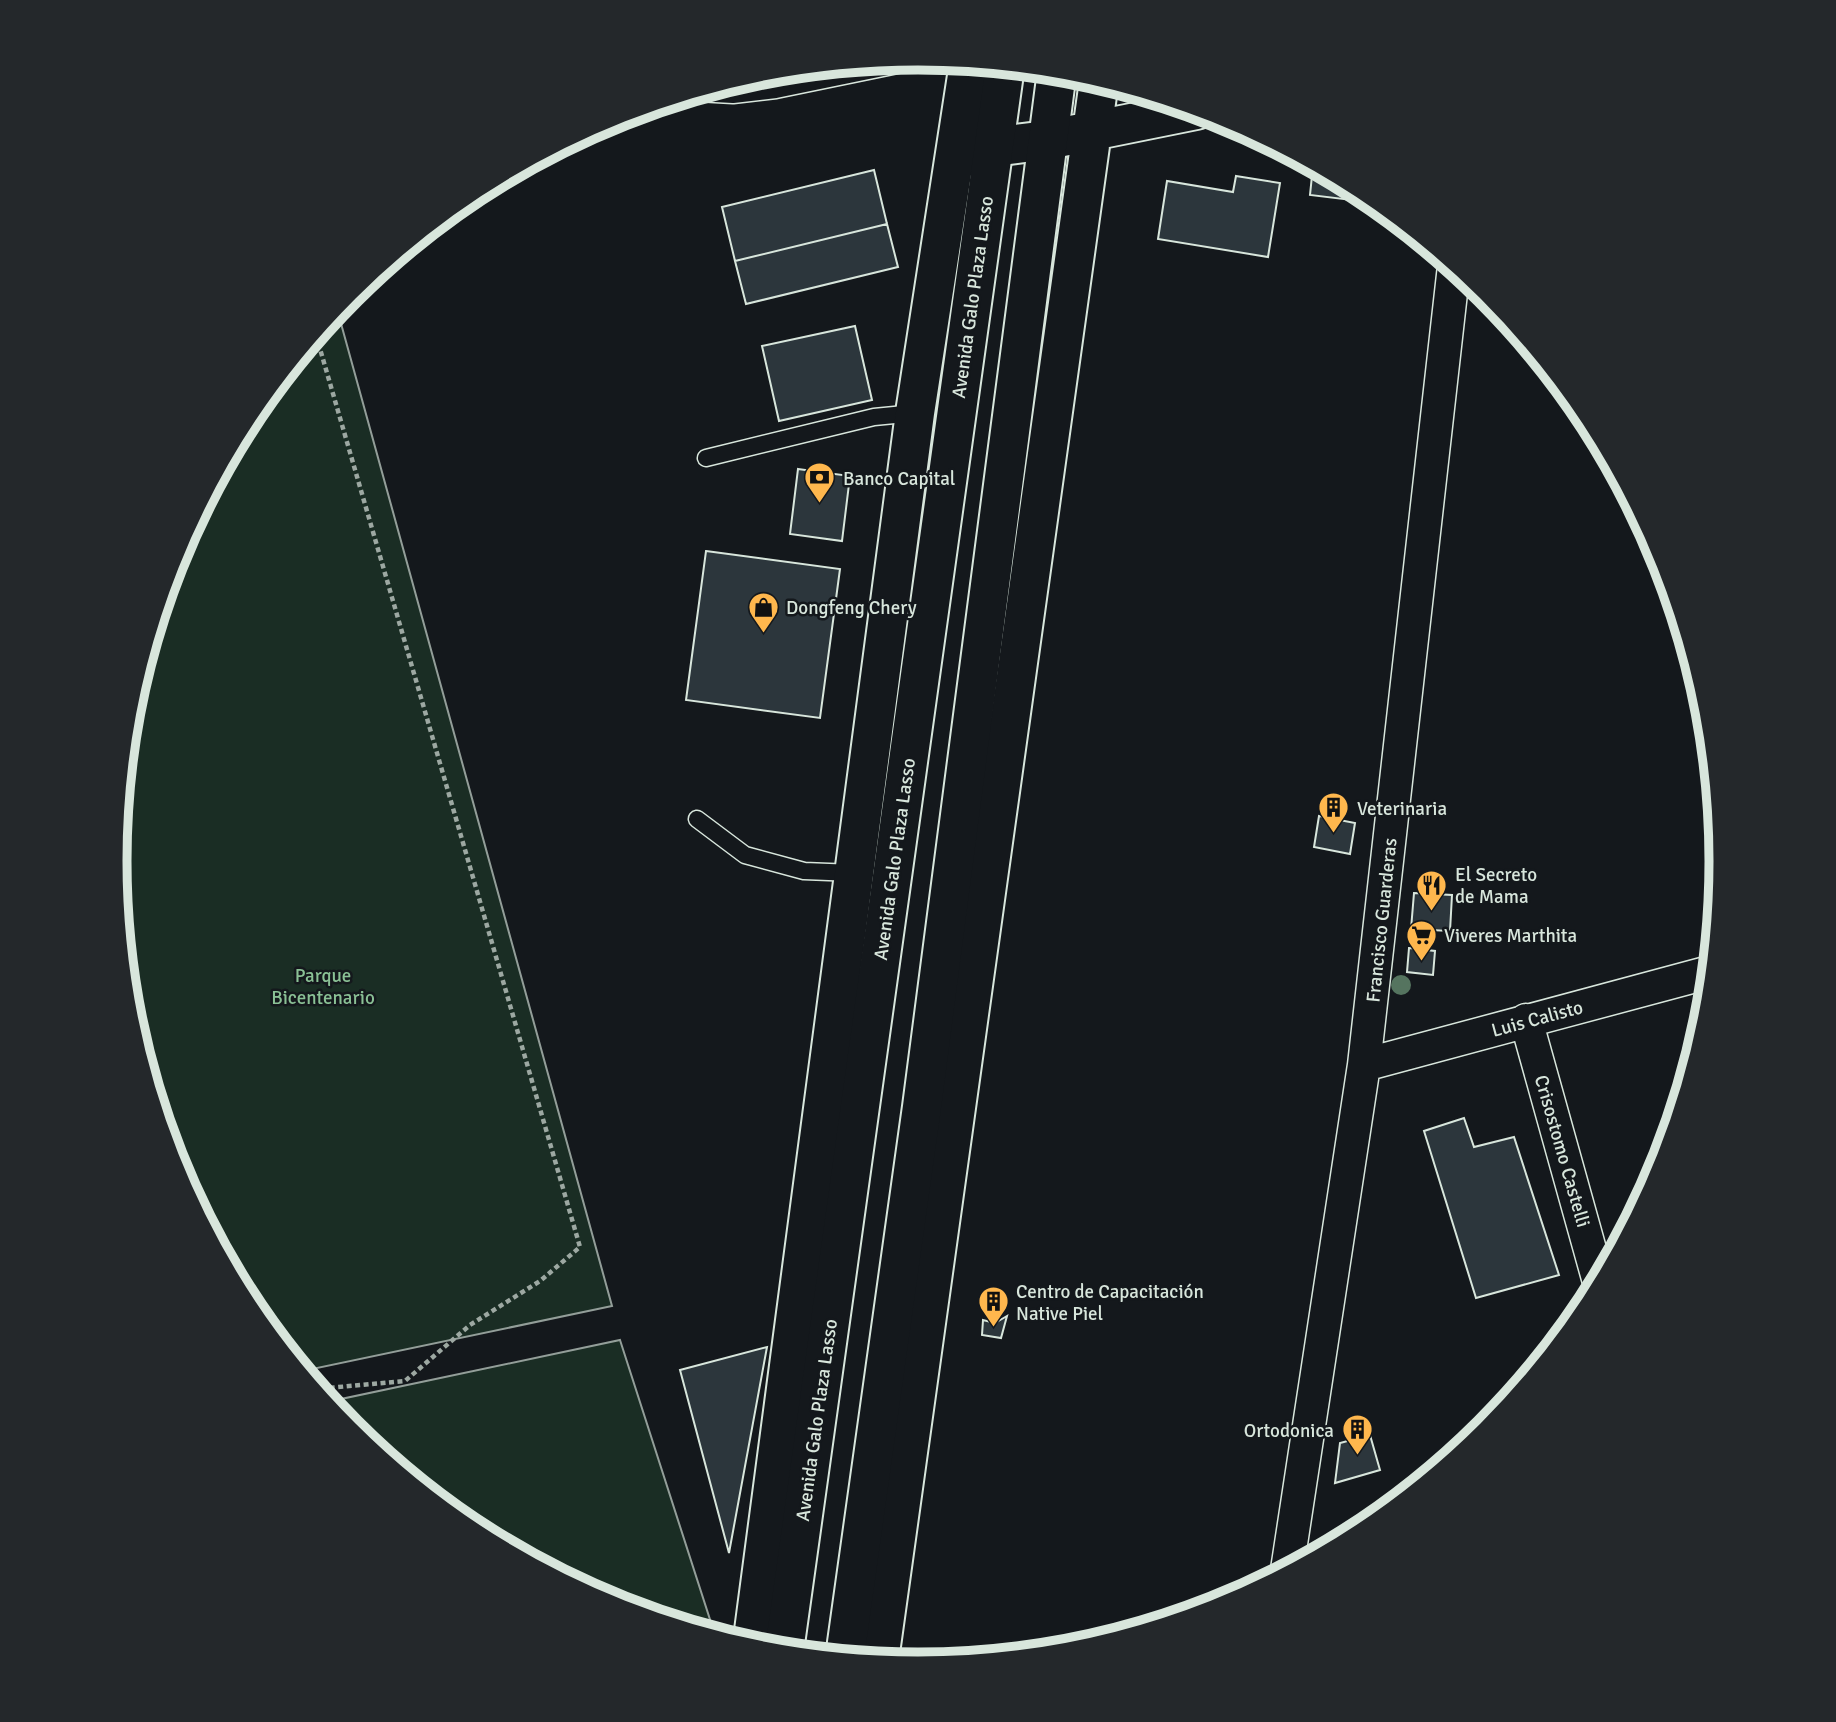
<svg xmlns="http://www.w3.org/2000/svg" width="1836" height="1722" font-family="Signika,sans-serif">
	<style>
		.green { fill: #1a2d24; stroke: #939e99; stroke-width: 2 }
		.building { fill: #2c363c; stroke: #d8e6dc; stroke-width: 2 }
		.lines { fill: none; stroke-linecap: round; stroke-linejoin: round }
		.lane-casing { stroke: #d8e6dc; stroke-width: 19 }
		.street-casing { stroke: #d8e6dc; stroke-width: 35 }
		.secondary-casing { stroke: #d8e6dc; stroke-width: 42 }
		.primary-casing { stroke: #d8e6dc; stroke-width: 42 }
		.path { stroke: #9da8a2; stroke-width: 4.5; stroke-dasharray: 5 3.5; stroke-linecap: butt }
		.lane { stroke: #14181c; stroke-width: 16 }
		.street { stroke: #14181c; stroke-width: 32 }
		.secondary { stroke: #14181c; stroke-width: 38 }
		.primary { stroke: #14181c; stroke-width: 38 }
		.tree { fill: #55745f }
		.labels { text-anchor: middle; stroke-width: 5; stroke-linejoin: round; paint-order: stroke }
		.street-label { font-size: 19px; fill: #d8e6dc; stroke: #14181c }
		.poi-label { font-size: 19px; fill: #d8e6dc; stroke: #14181c; text-anchor: start }
		.park-label { font-size: 19px; fill: #8ac095; stroke: #14181c }
		.rim { fill: none; stroke: #d8e6dc; stroke-width: 9 }
	</style>
	<rect width="100%" height="100%" fill="#14181c"/>
	<path class="green" d="M337,309l275,997 -309,65 -53,-64 -74,-139 -46,-151 -15,-156 15,-157 46,-151 74,-139z
		M620,1340l94,292v2l-104,-31 -139,-74 -121,-100 -23,-27z"/>
	<path class="building" d="M1313,166l52,27 11,10 -66,-8z
		M874,170l13,54 -152,37 -13,-54z
		M1236,176l44,7 -12,74 -110,-18 9,-58 66,11z
		M887,224l11,43 -152,37 -11,-43z
		M855,326l17,74 -93,21 -17,-75z
		M798,469l52,7 -8,65 -52,-7z
		M706,551l134,18 -20,149 -134,-18z
		M1319,816l36,7 -5,31 -36,-7z
		M1414,893l38,2 -2,36 -39,-2z
		M1409,948l26,3 -2,24 -26,-3z
		M1464,1118l10,29 40,-10 45,138 -83,23 -52,-167z
		M1007,1316l-6,22 -19,-3 1,-15 12,3z
		M767,1347l-38,206 -49,-183z
		M1370,1435l10,35 -45,13 5,-40z"/>
	<g class="lines">
		<defs>
			<path id="lane" d="M697,93l36,2 43,-5 151,-31
				M706,458l168,-41 41,-4
				M697,819l48,36 59,16 50,2"/>
			<path id="street" d="M1526,1020l73,262
				M1364,1065l346,-93
				M1287,1570l77,-505 90,-799"/>
			<path id="secondary" d="M963,155l30,-8 54,-7 149,-30
				M752,1646l163,-1233 54,-350
				M879,1660l220,-1579"/>
			<path id="primary" d="M784,1651l221,-1585
				M845,1657l77,-550 135,-1036"/>
		</defs>
		<use href="#lane" class="lane-casing"/>
		<use href="#street" class="street-casing"/>
		<use href="#secondary" class="secondary-casing"/>
		<use href="#primary" class="primary-casing"/>
		<path class="path" d="M316,335l264,912 -40,34 -70,44 -65,56 -88,8"/>
		<use href="#lane" class="lane"/>
		<use href="#street" class="street"/>
		<use href="#secondary" class="secondary"/>
		<use href="#primary" class="primary"/>
	</g>
	<circle class="tree" cx="1401" cy="985" r="10"/>
	<defs>
		<symbol id="bank-pin" viewBox="-11 -11 22 30"><path d="M0 17L-7.5 6A9.5 9.5 0 1 1 7.5 6Z" fill="#ffb74d" stroke="#14181c"/><path d="M-6-4H6V4H-6ZM0-2.3a2.3 2.3 0 1 0 0 4.6a2.3 2.3 0 1 0 0-4.6Z" fill="#111"/></symbol>
		<symbol id="shop-pin" viewBox="-11 -11 22 30"><path d="M0 17L-7.5 6A9.5 9.5 0 1 1 7.5 6Z" fill="#ffb74d" stroke="#14181c"/><path d="M-5-2.5h2.3a2.7 3.5 0 0 1 5.4 0H5L5.5 6h-11ZM-1.5-2.5h3a1.5 2.3 0 0 0-3 0Z" fill="#111"/></symbol>
		<symbol id="building-pin" viewBox="-11 -11 22 30"><path d="M0 17L-7.5 6A9.5 9.5 0 1 1 7.5 6Z" fill="#ffb74d" stroke="#14181c"/><path d="M-4-6H4V6H1V3H-1V6H-4ZM-2.5-4.3h1.7v1.8h-1.7ZM.8-4.3h1.7v1.8H.8ZM-2.5-1h1.7V.8h-1.7ZM.8-1h1.7V.8H.8Z" fill="#111"/></symbol>
		<symbol id="restaurant-pin" viewBox="-11 -11 22 30"><path d="M0 17L-7.5 6A9.5 9.5 0 1 1 7.5 6Z" fill="#ffb74d" stroke="#14181c"/><path d="M-5-6h1v4h1v-4h1v4h1v-4h1v5L-1.5 .5V6h-2V.5L-5-1ZM5-6V6H3V1.5H1.5Q1.5-4 5-6Z" fill="#111"/></symbol>
		<symbol id="supermarket-pin" viewBox="-11 -11 22 30"><path d="M0 17L-7.5 6A9.5 9.5 0 1 1 7.5 6Z" fill="#ffb74d" stroke="#14181c"/><path d="M-6-5.5h2.5l.6 2H6L4.5 2H-2.5L-4.4-4H-6ZM-1.5 3.2a1.3 1.3 0 1 0 .1 0ZM3 3.2a1.3 1.3 0 1 0 .1 0Z" fill="#111"/></symbol>
	</defs>
	<g fill-rule="evenodd">
		<use href="#bank-pin" x="802" y="460" width="35" height="47"/>
		<use href="#shop-pin" x="746" y="590" width="35" height="47"/>
		<use href="#building-pin" x="1316" y="790" width="35" height="47"/>
		<use href="#restaurant-pin" x="1414" y="868" width="35" height="47"/>
		<use href="#supermarket-pin" x="1404" y="918" width="35" height="47"/>
		<use href="#building-pin" x="976" y="1284" width="35" height="47"/>
		<use href="#building-pin" x="1340" y="1412" width="35" height="47"/>
	</g>
	<g class="labels">
		<g class="street-label">
			<text transform="translate(972 297) rotate(-82)" y="7">Avenida Galo Plaza Lasso</text>
			<text transform="translate(894 859) rotate(-82)" y="7">Avenida Galo Plaza Lasso</text>
			<text transform="translate(1381 920) rotate(-84)" y="7">Francisco Guarderas</text>
			<text transform="translate(1537 1018) rotate(-15)" y="7">Luis Calisto</text>
			<text transform="translate(1563 1151) rotate(74)" y="7">Crisostomo Castelli</text>
			<text transform="translate(816 1420) rotate(-82)" y="7">Avenida Galo Plaza Lasso</text>
		</g>
		<g class="poi-label">
			<text x="843" y="485">Banco Capital</text>
			<text x="786" y="614">Dongfeng Chery</text>
			<text x="1357" y="815">Veterinaria</text>
			<text x="1455" y="881">El Secreto<tspan x="1455" dy="22">de Mama</tspan></text>
			<text x="1444" y="942">Viveres Marthita</text>
			<text x="1016" y="1298">Centro de Capacitación<tspan x="1016" dy="22">Native Piel</tspan></text>
			<text x="1334" y="1437" text-anchor="end">Ortodonica</text>
		</g>
		<g class="park-label">
			<text x="323" y="982">Parque<tspan x="323" dy="22">Bicentenario</tspan></text>
		</g>
	</g>
	<path d="M0 0H1836V1722H0ZM127 861a791 791 0 1 1 1582 0a791 791 0 1 1-1582 0Z" fill="#24282b" fill-rule="evenodd"/>
	<path class="rim" d="M127 861a791 791 0 1 1 1582 0a791 791 0 1 1-1582 0Z"/>
</svg>
